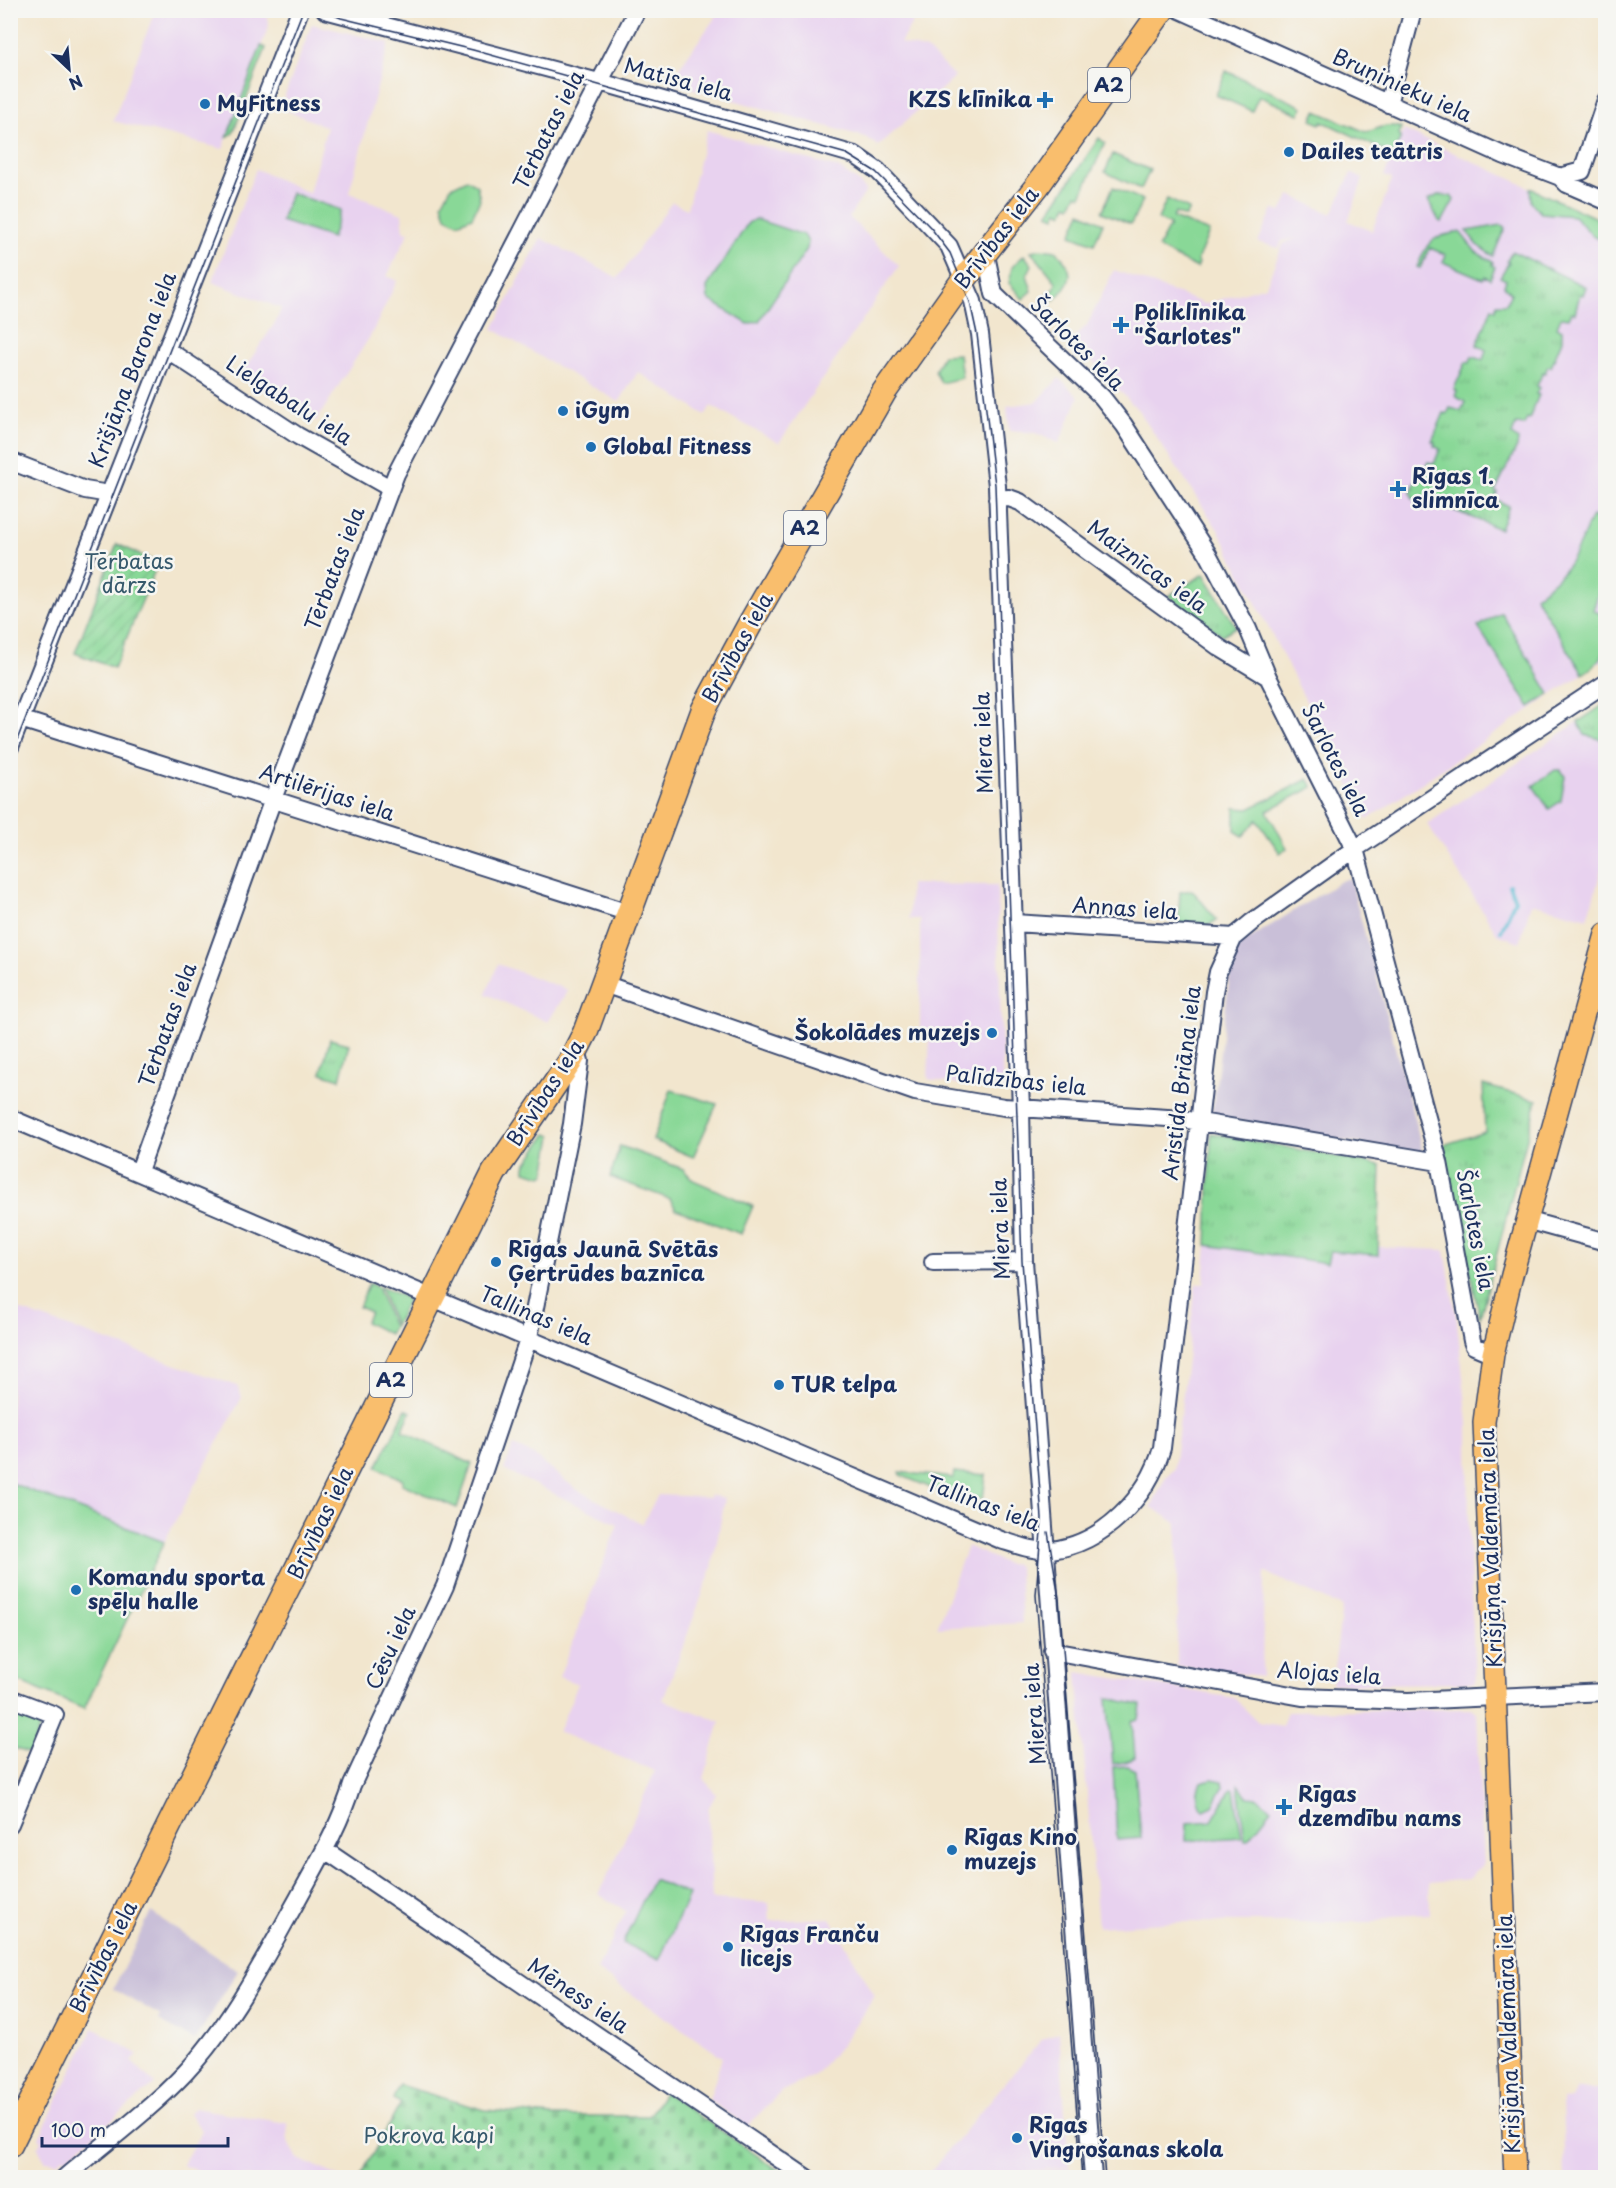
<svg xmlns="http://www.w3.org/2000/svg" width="1616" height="2188" font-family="'Playpen Sans',sans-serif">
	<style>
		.built { fill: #e8d2ef }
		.industrial { fill: #c9bfd8 }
		.grass { fill: #89d897; stroke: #52847a; stroke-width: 1.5 }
		.cemetery { fill: url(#cemetery-stones); stroke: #52847a; stroke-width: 1.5 }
		.park { fill: url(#park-tufts); stroke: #52847a; stroke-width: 1.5 }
		.garden { fill: url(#garden-furrows); stroke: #52847a; stroke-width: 1.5 }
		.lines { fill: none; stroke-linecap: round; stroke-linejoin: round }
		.stream { stroke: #55bcd3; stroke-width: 4 }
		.minor-casing { stroke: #3b4a6f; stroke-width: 20 }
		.major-casing { stroke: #3b4a6f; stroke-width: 24 }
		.highway-casing { stroke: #3b4a6f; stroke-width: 27 }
		.minor { stroke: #fff; stroke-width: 16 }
		.major { stroke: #f9be6d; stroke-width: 21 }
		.highway { stroke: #f9be6d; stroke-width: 24 }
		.tram { stroke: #1b2f5e; stroke-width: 1.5 }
		.poi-dot { fill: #1f6fb2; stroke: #f6f6f2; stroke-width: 2 }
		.labels { text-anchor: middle; stroke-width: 5; stroke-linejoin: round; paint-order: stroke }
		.shield { fill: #f6f6f2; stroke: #5d6b8a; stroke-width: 1.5 }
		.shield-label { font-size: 20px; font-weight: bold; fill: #1b2f5e }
		.street-label { font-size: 21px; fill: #1b2f5e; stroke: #f6f6f2 }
		.poi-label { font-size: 21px; font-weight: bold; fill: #1b2f5e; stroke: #f6f6f2; text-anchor: start }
		.park-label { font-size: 21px; fill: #36596c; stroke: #f6f6f2 }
	</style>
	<defs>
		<pattern id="cemetery-stones" width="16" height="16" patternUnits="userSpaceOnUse" patternTransform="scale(1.5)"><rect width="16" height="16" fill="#89d897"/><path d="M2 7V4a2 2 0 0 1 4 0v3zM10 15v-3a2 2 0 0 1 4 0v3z" fill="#76ba85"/></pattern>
		<pattern id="park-tufts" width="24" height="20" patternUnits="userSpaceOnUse" patternTransform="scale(1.5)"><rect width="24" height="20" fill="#89d897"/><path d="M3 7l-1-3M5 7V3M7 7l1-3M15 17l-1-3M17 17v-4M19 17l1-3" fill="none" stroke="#76ba85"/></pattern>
		<pattern id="garden-furrows" width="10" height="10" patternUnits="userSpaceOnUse" patternTransform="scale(1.5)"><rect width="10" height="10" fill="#89d897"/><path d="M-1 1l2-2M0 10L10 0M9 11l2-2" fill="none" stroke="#76ba85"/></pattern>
	</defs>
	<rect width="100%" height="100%" fill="#f6f6f2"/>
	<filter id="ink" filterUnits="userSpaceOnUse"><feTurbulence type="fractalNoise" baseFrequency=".0167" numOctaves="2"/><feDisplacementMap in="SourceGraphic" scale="12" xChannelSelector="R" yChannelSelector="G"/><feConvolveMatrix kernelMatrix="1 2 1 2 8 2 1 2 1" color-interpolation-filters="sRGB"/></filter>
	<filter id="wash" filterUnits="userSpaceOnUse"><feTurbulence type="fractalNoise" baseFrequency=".008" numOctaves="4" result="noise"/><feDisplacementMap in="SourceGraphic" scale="24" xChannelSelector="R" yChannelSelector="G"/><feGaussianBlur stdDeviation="1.35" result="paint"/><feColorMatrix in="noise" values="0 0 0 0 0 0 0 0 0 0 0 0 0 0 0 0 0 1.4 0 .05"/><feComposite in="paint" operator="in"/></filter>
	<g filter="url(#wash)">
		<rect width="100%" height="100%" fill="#f2e6ce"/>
		<path class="built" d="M257,10l9,3 3,12 -46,124 -110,-28 42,-110z
			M720,11l71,-1 3,4 3,-4 112,1 7,6 -16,26 28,7 27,27 -77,69 -13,-9 -196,-55z
			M312,24l77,19 -40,150 53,21 2,17 5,1 -22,44 10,5 -26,54 -55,86 -74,-49 35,-52 4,-12 -69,-26 44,-113 53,24 18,-66 -47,-19z
			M707,130l131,38 18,12 9,9v4l-16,24 50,49 -120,177 -68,-37 -6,9 -67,-43 -19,30 -126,-73 48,-91 77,40 54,-76 15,7z
			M1404,130l201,92v437l-238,161 -148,-289 -81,-121 -66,-70 15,-15 27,-55 91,34 61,-18 17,-42 13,-6 -14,3 -3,7 -21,-6 15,-33 8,3 9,-17 42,19 19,-41 12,6 -15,42 24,10 20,-52 -8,-3z
			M1059,378l20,19 -20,46 -24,-10 -26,-2 -2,-25 30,-4z
			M1578,722l9,13 18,5v116l-17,62 -57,-15 -11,39 -22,-7 -71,-111z
			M910,884l87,1 6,207 -75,-13 2,-46h-10v-114h-11z
			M498,964l70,26 -20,32 -62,-28z
			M1207,1245l119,18 4,-12 47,4 2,-8 66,3 12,72 11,101 1,118 6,142 -143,1 10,-77 -78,-35 -2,104 -85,-10v-143l-26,-16 15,-30 8,-8 22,-185h8z
			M11,1307l226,79 5,11 -78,145 -153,-59z
			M513,1446l19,8 44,35 66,35 16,-29 52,2v-2l15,3 -13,70 -49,132 57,21 -16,58 12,15 -8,15 4,90 57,4 1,18 60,-3 45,78 -33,48 -28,32 -32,15 -35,35 -38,-26 13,-43 -125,-87 29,-59 -28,-17 16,-31 41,-92 -97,-39 20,-48 -19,-7 59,-153 -114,-54z
			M967,1546l40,18h9l3,5 3,54 -85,5z
			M1077,1672l157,26 24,24 24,4 5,-15 186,-2 4,3 6,153 -14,14 -40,4 1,31 -36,2 -19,6h-196l-81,5z
			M93,2028l45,26 -6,7 23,23 -90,75 -2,-2 -6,5 -12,-1 -7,-14 3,-7 -2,-2z
			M1059,2032l10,135 -74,8 -13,-7 13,8 75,-8v9l-145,1 117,-139z
			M1577,2089h28v88h-40l-3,-77 10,-1z
			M194,2108l93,15 1,18 10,18 43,18h-129l-30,-12 20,-34 -13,-18z"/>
		<path class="industrial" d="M1350,878l72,270 -4,6 -206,-38 19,-150 7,-20 103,-65z
			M151,1912l87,59 -43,69 -36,-19 2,-5 -48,-27z"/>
		<path class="grass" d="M261,46l5,2 -33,85 -6,4z
			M1226,71l77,36 -4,7 -40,-18 -7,15 -36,-16z
			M1316,111l50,21c14,-3 21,-10 35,-4l-2,7 2,2 -8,18 -71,-34 -2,3 -8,-4z
			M1099,138l6,5 -24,53 -4,-2 -6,12 -4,-2 -4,10 -5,-3 -3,6 -7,-3z
			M1113,154l37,16 -9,19 -36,-17z
			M467,179l10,7 3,14 -8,17 -14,6 -12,-6 -4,-14 9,-16z
			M1113,187l30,13 -12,24 -29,-12z
			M1530,188l75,34v19l-11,-4 -20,-21 -33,-3 -10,-11z
			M291,193l50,17 -9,28 -51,-17z
			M1439,195l12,1 3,4 -12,22 -3,-1 -11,-21z
			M1167,199l22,10 -4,8 -10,-4 -2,5 36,14 -12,29 2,2 -2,5 -39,-20 12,-23 -12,-6z
			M1081,212l22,11 -9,21 -23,-9z
			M755,219l49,16 4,7 -1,7 -48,72 -11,3 -40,-25 -1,-12 41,-64z
			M1502,225l3,3 -12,28 -16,-11 -10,-14z
			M1460,232l16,20 17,10 -1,3 3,2 -5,12 -5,-3 -2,3 -40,-17 3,-7 -16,-7 -10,20 -3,-1c12,-27 13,-30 43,-35z
			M1040,249l17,2c19,21 16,30 -3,49l-7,-7 7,-3 2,-8 -25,-31z
			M1024,255l8,10 -5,10 5,16 -9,8 -14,-16 3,-16z
			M959,354l3,24 -21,5 -6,-12 8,-16z
			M1592,516l13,5v52l-12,37 12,6c1,31 6,39 -22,58l-48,-78c37,-26 39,-40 57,-80z
			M1501,612l49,82 -20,13 -52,-80z
			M1555,770h6l4,6 -4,25 -12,8 -16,-23z
			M1308,779l5,8 -46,24 20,37 -7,5 -23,-33 -14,16 -8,-5v-23l14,1z
			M1192,890l25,30 -8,5h-31l2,-33z
			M671,1090l46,14 -24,53 -40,-17z
			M547,1134l5,2 -7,38 -3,2 -17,-5v-5z
			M620,1146l63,23 10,11 60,26 -12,28 -65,-25 -6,-10 -60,-22z
			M369,1283l8,4 16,40 -4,7 -24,-12 5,-10 -11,-5z
			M380,1287l25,10 2,4 -12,25z
			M406,1409l5,3 -9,19 70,33 -15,44 -55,-24 1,-4 -26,-13z
			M899,1472l54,6 1,-6 32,3 -3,24 -35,-4 -48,-20z
			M11,1483l153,59 -80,167 -73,-31z
			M1107,1698l34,7 -2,14 -7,2 3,36 -9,5 -13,2z
			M10,1708l33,12 -13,34 -19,-7z
			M1127,1766l8,4 6,68 -24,2 -4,-73z
			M1212,1779l10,2 1,6 -10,19 -9,4c-8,-7 -8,-19 -3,-28z
			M1238,1785l10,12 10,1 14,11 -24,30 -3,1z
			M1231,1789l3,1 8,47 -56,4 1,-18 25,-2z
			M653,1879l36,16 -30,65 -36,-17z"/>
		<path class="cemetery" d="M399,2085l86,25 68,6h97l14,-24 125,85h-429l41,-74 -8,-4z"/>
		<path class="park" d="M1512,251l74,36 -3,8 -3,-1 -5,19 -3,-1 -3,6 -8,-1 -4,10 5,3v10l-11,27 -3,-1 -3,7 -2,-1 -6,14 2,2 -3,6 3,1 -10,24 -2,-1 -3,7 -8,-1 -4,11 6,5 -1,7 -22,44 2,1 -2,7 14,7 -9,23 -79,-32 -2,4 -6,-2 -2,-6 10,-27 4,2 3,-6 6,2 6,-15 -6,-3 1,-4 -3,-1 12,-28 3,1 3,-6 11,3 4,-9 -10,-6 2,-5 -3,-2 12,-27 3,1 3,-6 11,3 3,-10 -9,-5 15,-37 3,2 2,-6h9l5,-11 -7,-7 2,-6 -6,-3 9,-15 -2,-1z
			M1204,574l32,53 -14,8 -54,-39z
			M1605,704v36l-20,-5 -7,-13z
			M330,1039l19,5 -9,35 -19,-6z
			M1483,1085l54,15 -57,218 -37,-173 42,-13z
			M1211,1133l170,32 -3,90 -48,-4 -3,12 -120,-18z"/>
		<path class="garden" d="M117,544l41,19 -44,105 -39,-15z"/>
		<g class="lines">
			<path class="stream" d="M1501,931l14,-31 -6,-15"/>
		</g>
	</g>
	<g filter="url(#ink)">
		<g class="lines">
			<defs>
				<path id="minor" d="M325,10l289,76 241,69 23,16 71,75 24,55 7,33 17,152 24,622 3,153 69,917
					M1180,10l323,145 57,22 7,7 39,17
					M1388,104l25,-94
					M1560,177l22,-6 24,-71
					M986,255l8,39 108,103 22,28 84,129 40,75 20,48 87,172 84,313 33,179 2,5 19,8
					M166,349l132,87 92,52
					M10,461l75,29 24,4
					M997,499l12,-1 11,4 200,146 48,29
					M11,716l618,197
					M10,747l290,-737
					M1014,923l220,14
					M604,984l311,108 89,15 178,12 257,43
					M10,1118l991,422c16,5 34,12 50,10 52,-6 97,-53 111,-102l52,-456 4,-20 16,-35 18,-15 103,-73 251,-166
					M139,1171l134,-372 123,-325 241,-464
					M1526,1220l80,22
					M933,1262l91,-1
					M1052,1651l250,46 106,4 198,-9
					M10,1698l45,17 -45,109
					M325,1850l482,328
					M64,2178c41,-35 85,-67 121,-105 46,-49 77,-110 110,-169 21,-39 44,-76 57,-119l93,-199 84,-249 43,-213 8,-63 -3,-10"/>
				<path id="major" d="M1515,2178l-31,-756 9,-68 19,-79 94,-341"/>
				<path id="highway" d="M10,2145l484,-972 76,-111 15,-29 119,-324 46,-85 134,-232 78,-110 76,-97 124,-175"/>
			</defs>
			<use href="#minor" class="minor-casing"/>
			<use href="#major" class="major-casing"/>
			<use href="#highway" class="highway-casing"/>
			<use href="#minor" class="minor"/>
			<use href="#major" class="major"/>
			<use href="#highway" class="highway"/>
			<path class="tram" d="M322,10l19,8 132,32 374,104 29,18 55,56 19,25 20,49 7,32 18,151 27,776 20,257 -6,77 46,583
				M10,758l293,-748
				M1048,1532l11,66 46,580"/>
		</g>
	</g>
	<g class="poi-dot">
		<path d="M1042 91h6v6h6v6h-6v6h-6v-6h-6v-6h6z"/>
		<circle cx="205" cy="104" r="6"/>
		<circle cx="1289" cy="152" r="6"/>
		<path d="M1118 316h6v6h6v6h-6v6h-6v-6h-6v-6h6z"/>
		<circle cx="563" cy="411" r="6"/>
		<circle cx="591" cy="447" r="6"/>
		<path d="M1395 480h6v6h6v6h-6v6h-6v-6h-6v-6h6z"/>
		<circle cx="992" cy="1033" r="6"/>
		<circle cx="496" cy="1262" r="6"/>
		<circle cx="779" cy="1385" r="6"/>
		<circle cx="76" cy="1590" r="6"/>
		<path d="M1281 1798h6v6h6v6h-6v6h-6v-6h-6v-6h6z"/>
		<circle cx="952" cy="1850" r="6"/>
		<circle cx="728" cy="1947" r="6"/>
		<circle cx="1017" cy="2138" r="6"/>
	</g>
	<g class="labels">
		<g class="shield">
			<rect x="1088" y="68" width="42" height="34" rx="4.5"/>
			<rect x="784" y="511" width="42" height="34" rx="4.5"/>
			<rect x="370" y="1363" width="42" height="34" rx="4.5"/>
		</g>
		<g class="shield-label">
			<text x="1109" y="92">A2</text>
			<text x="805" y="535">A2</text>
			<text x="391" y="1387">A2</text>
		</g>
		<g class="street-label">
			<text transform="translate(678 80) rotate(15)" y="7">Matīsa iela</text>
			<text transform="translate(1402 86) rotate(24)" y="7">Bruņinieku iela</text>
			<text transform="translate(549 130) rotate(-63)" y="7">Tērbatas iela</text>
			<text transform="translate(997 238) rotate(-52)" y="7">Brīvības iela</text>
			<text transform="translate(1077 344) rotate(45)" y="7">Šarlotes iela</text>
			<text transform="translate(133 370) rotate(-69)" y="7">Krišjāņa Barona iela</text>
			<text transform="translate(289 401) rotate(33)" y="7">Lielgabalu iela</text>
			<text transform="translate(1147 567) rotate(36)" y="7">Maiznīcas iela</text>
			<text transform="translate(335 569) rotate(-69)" y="7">Tērbatas iela</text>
			<text transform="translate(738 648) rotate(-61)" y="7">Brīvības iela</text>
			<text transform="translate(984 743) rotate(-92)" y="7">Miera iela</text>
			<text transform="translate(1335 760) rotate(63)" y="7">Šarlotes iela</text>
			<text transform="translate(327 793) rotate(18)" y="7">Artilērijas iela</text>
			<text transform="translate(1125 909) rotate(4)" y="7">Annas iela</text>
			<text transform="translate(168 1025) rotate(-70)" y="7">Tērbatas iela</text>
			<text transform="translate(1016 1081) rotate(6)" y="7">Palīdzības iela</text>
			<text transform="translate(1182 1083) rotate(-83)" y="7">Aristida Briāna iela</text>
			<text transform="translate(546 1093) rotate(-57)" y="7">Brīvības iela</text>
			<text transform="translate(1001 1229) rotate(-92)" y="7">Miera iela</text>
			<text transform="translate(1475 1230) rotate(79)" y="7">Šarlotes iela</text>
			<text transform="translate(536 1316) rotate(23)" y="7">Tallinas iela</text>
			<text transform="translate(983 1504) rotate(21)" y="7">Tallinas iela</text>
			<text transform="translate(321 1523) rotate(-64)" y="7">Brīvības iela</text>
			<text transform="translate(1491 1548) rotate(-92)" y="7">Krišjāņa Valdemāra iela</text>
			<text transform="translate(391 1648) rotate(-65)" y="7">Cēsu iela</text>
			<text transform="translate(1329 1674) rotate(4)" y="7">Alojas iela</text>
			<text transform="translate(1035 1714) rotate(-94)" y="7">Miera iela</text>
			<text transform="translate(104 1957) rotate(-63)" y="7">Brīvības iela</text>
			<text transform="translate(578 1996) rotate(34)" y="7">Mēness iela</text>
			<text transform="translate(1509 2034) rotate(-92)" y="7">Krišjāņa Valdemāra iela</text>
		</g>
		<g class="poi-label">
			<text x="1032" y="107" text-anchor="end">KZS klīnika</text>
			<text x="217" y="111">MyFitness</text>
			<text x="1301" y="159">Dailes teātris</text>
			<text x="1134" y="320">Poliklīnika<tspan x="1134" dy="24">"Šarlotes"</tspan></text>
			<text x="575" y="418">iGym</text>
			<text x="603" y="454">Global Fitness</text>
			<text x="1412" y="484">Rīgas 1.<tspan x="1412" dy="24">slimnīca</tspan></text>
			<text x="980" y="1040" text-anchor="end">Šokolādes muzejs</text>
			<text x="508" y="1257">Rīgas Jaunā Svētās<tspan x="508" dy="24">Ģertrūdes baznīca</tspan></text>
			<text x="791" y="1392">TUR telpa</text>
			<text x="88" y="1585">Komandu sporta<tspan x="88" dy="24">spēļu halle</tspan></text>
			<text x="1298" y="1802">Rīgas<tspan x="1298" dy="24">dzemdību nams</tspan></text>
			<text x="964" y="1845">Rīgas Kino<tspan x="964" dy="24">muzejs</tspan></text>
			<text x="740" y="1942">Rīgas Franču<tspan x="740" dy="24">licejs</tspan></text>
			<text x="1029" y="2133">Rīgas<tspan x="1029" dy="24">Vingrošanas skola</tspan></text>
		</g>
		<g class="park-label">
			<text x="129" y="569">Tērbatas<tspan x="129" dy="24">dārzs</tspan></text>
			<text x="429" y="2143">Pokrova kapi</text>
		</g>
	</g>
	<rect width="1616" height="2188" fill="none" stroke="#f6f6f2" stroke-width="36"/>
	<g transform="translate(69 69) rotate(154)" stroke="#f6f6f2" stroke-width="4.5" paint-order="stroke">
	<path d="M0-4.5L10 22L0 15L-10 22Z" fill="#1b2f5e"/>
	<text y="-9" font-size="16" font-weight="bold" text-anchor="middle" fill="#1b2f5e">N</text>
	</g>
	<path d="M42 2137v9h186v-9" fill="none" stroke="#1b2f5e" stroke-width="3"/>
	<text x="51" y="2137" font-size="18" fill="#1b2f5e" stroke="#f6f6f2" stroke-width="4.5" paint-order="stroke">100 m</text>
</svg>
